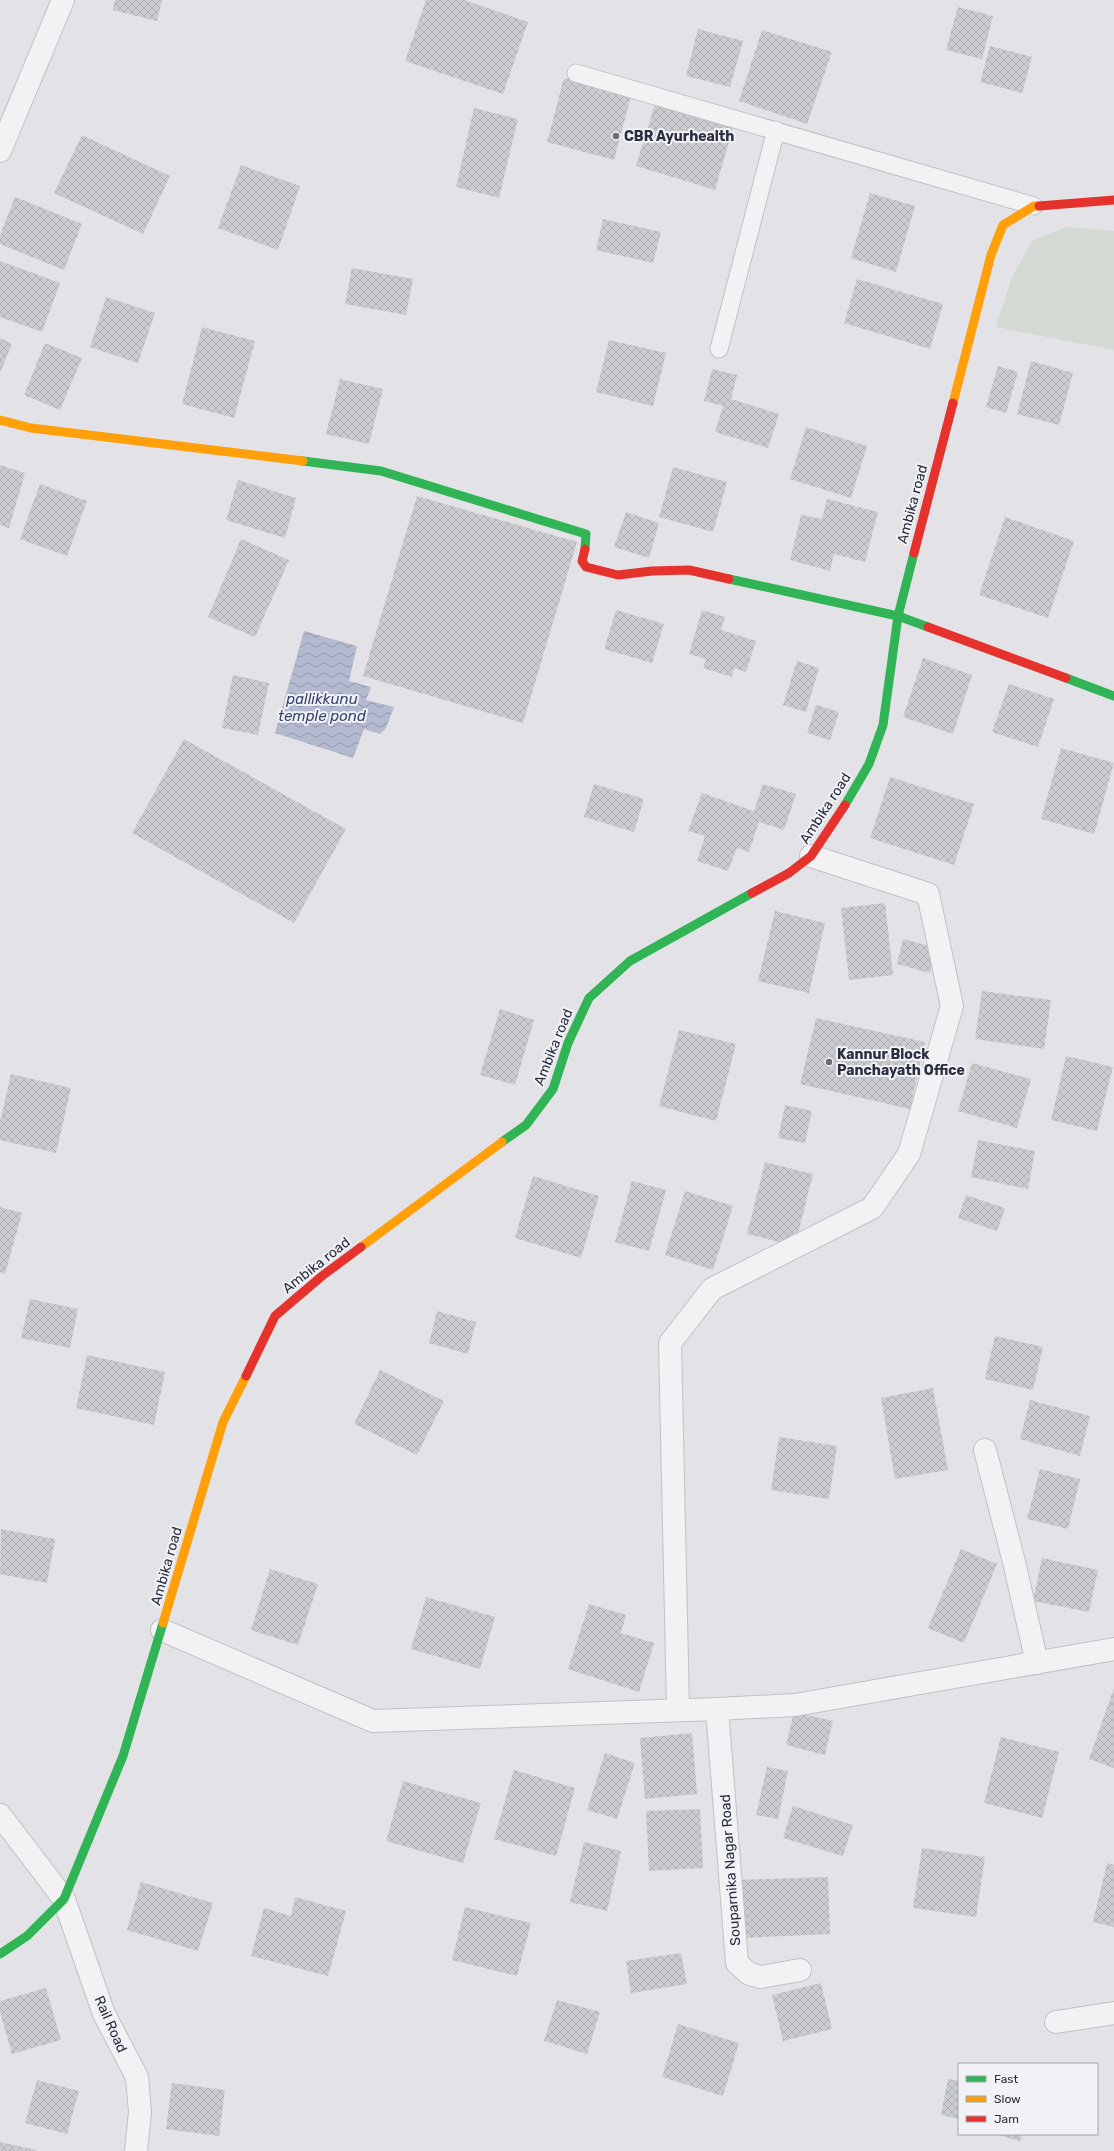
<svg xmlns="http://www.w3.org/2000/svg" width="1114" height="2151" font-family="Rubik,sans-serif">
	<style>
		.pitch { fill: #d2dad3 }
		.water { fill: url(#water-waves) }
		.building { fill: url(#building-cross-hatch) }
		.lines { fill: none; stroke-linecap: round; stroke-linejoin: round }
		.lane-casing { stroke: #c1c1c5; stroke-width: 19 }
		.street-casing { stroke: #c1c1c5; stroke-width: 24 }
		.lane { stroke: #f2f2f4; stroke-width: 17 }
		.street { stroke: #f2f2f4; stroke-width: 22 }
		.fast { stroke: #30b455; stroke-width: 9 }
		.slow { stroke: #ff9f0a; stroke-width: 9 }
		.jam { stroke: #e5322d; stroke-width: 9 }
		.poi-dot { fill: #6b6d7a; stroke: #f1f2f6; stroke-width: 1.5 }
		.labels { text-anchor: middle; stroke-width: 4; stroke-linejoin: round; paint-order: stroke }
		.poi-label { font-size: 14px; font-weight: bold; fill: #2b2e3f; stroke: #f1f2f6; text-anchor: start }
		.street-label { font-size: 14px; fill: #2b2e3f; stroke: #f1f2f6 }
		.water-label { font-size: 15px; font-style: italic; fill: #39456f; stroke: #f1f2f6 }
	</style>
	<defs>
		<pattern id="water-waves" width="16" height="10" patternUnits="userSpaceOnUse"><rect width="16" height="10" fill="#b3bacf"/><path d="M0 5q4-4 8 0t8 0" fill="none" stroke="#9298a9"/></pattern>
		<pattern id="building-cross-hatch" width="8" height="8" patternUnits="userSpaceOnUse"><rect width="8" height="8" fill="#cbcccf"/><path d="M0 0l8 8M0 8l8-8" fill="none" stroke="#aeb0b3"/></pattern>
	</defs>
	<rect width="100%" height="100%" fill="#e3e3e7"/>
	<path class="pitch" d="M1067,227l47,4v119l-118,-23 16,-50 21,-37z"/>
	<path class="water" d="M304,631l53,15 -8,35 22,6 -5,13 28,7 -8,21 -6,6 -16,-5 -11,29 -78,-25z"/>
	<path class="building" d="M115,0h47l-5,21 -44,-11z
		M426,0h38l64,22 -25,72 -98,-33z
		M958,7l35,9 -11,43 -36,-9z
		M698,29l45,12 -13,46 -44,-11z
		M762,30l70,22 -25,72 -68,-23z
		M990,46l42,11 -10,36 -42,-11z
		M564,78l67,18 -17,64 -67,-18z
		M655,104l78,24 -18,62 -79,-24z
		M474,108l44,11 -19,79 -43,-11z
		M82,135l88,41 -27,58 -89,-41z
		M241,165l59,21 -22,64 -60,-22z
		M870,193l45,13 -19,66 -45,-14z
		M15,197l67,27 -18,46 -64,-26v-9z
		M603,219l58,13 -8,31 -57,-13z
		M0,261l60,22 -18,49 -42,-15z
		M352,268l61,11 -7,36 -61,-11z
		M857,279l86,25 -13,45 -86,-26z
		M106,297l49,16 -17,50 -48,-16z
		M202,327l53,14 -21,77 -52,-14z
		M0,338l12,6 -12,29z
		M609,340l57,13 -13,53 -57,-14z
		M45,343l37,15 -22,52 -36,-15z
		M1031,361l42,12 -14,52 -42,-11z
		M998,366l20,6 -12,41 -20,-6z
		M712,369l25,6 -6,24 48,15 -11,34 -53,-16 8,-26 -19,-5z
		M340,379l43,10 -14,55 -43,-10z
		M806,427l61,19 -16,52 -61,-19z
		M0,465l25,8 -16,55 -9,-3z
		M673,467l54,15 -14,50 -54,-15z
		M238,480l58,18 -11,40 -59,-18z
		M40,484l47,17 -20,55 -47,-17z
		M417,496l160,46 -54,181 -160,-47z
		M827,499l51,13 -13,50 -31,-8 -4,17 -40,-11 11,-45 21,4z
		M626,512l33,11 -10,35 -35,-11z
		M1005,517l69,24 -26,77 -69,-23z
		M241,539l48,21 -34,77 -47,-20z
		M616,610l48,14 -12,39 -48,-14z
		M702,610l23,7 -4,13 35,11 -10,31 -12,-4 -2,9 -29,-9 3,-9 -17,-5z
		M923,658l49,17 -19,59 -50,-17z
		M797,661l22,7 -13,44 -23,-7z
		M233,675l36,8 -11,52 -36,-7z
		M1009,684l45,15 -16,48 -46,-15z
		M816,705l23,7 -9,28 -23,-7z
		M184,739l162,90 -52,94 -162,-90z
		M1061,748l53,15 -20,71 -53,-15z
		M890,777l84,27 -20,61 -84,-27z
		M594,784l50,15 -10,33 -50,-15z
		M763,784l33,10 -12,36 -25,-8 -10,30 -12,-4 -9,23 -31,-10 8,-25 -17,-5 14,-38 52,18z
		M885,903l8,72 -44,5 -8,-72z
		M775,911l50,12 -16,70 -51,-12z
		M903,939l34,9 -7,25 -33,-9z
		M982,991l69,9 -7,49 -69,-10z
		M500,1009l34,11 -19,65 -35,-10z
		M816,1018l109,24 -15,67 -110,-25z
		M679,1030l57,14 -20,77 -57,-15z
		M1066,1056l47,11 -16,64 -46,-11z
		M972,1063l59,16 -14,49 -59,-17z
		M11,1074l60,14 -15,65 -56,-13v-18z
		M785,1105l27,6 -7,32 -27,-5z
		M978,1140l57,11 -7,38 -57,-12z
		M765,1162l48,12 -18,72 -48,-12z
		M533,1176l66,20 -18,62 -66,-20z
		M632,1181l34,9 -17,61 -34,-9z
		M685,1191l48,15 -20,64 -48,-15z
		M966,1195l39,13 -8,23 -39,-13z
		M0,1207l22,6 -17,61 -5,-2z
		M30,1299l48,10 -8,39 -49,-10z
		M437,1311l39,11 -8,32 -39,-11z
		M995,1336l48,11 -10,43 -48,-11z
		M87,1355l78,17 -11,53 -78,-17z
		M380,1370l64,31 -27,54 -63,-31z
		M933,1388l15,82 -53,9 -14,-81z
		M1030,1400l60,16 -10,40 -60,-17z
		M779,1437l58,9 -8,53 -58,-9z
		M1040,1469l40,10 -12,50 -41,-10z
		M1,1529l54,10 -8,44 -47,-9z
		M961,1549l36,15 -33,79 -36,-15z
		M1042,1558l56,12 -9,42 -56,-11z
		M270,1569l48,15 -20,61 -47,-15z
		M426,1597l69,20 -15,52 -69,-20z
		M589,1604l37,11 -5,18 33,10 -15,49 -71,-23z
		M1114,1688v80l-25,-9z
		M794,1712l39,9 -8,34 -39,-10z
		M692,1733l5,61 -52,5 -5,-61z
		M1001,1737l58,15 -17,66 -58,-15z
		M605,1753l30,10 -18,56 -30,-9z
		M767,1767l21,4 -10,48 -22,-4z
		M514,1770l61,18 -19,68 -62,-17z
		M403,1781l78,22 -18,60 -77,-22z
		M793,1806l60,19 -10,31 -60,-18z
		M700,1809l3,59 -54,3 -3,-60z
		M584,1842l37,9 -14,60 -37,-9z
		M922,1848l63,9 -9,60 -63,-9z
		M1107,1863l7,2v62l-21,-5z
		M828,1877l2,57 -91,4 -3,-58z
		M141,1882l72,21 -15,48 -71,-21z
		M295,1897l51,14 -18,65 -77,-20 13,-48 27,8z
		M465,1907l66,16 -14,53 -65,-16z
		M681,1953l6,31 -56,9 -5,-32z
		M821,1983l11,46 -49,12 -11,-46z
		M46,1988l15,52 -49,14 -12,-42v-11z
		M557,2000l43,12 -13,42 -43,-13z
		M678,2024l61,19 -16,53 -61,-19z
		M948,2079l11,2v38l-18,-4z
		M37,2080l42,11 -12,43 -42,-11z
		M172,2083l53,7 -6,46 -53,-7z
		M995,2134h27l-2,7z
		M0,2142l36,8v1h-36z"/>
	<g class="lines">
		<defs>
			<path id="lane" d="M576,73l458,133
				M719,349l57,-219"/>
			<path id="street" d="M0,151l63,-151
				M985,1450l29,112 23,101
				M162,1630l211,91 344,-12 78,-4 319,-56
				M678,1709l-8,-366 42,-54 160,-81 37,-54 43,-148 -24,-112 -117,-38
				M717,1709l20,254 12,11 12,3 39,-7
				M0,1815l64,84 40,115 33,63 3,35 -4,39
				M1056,2022l58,-9"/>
		</defs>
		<use href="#lane" class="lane-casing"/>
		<use href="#street" class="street-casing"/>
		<use href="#lane" class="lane"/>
		<use href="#street" class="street"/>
		<path class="fast" d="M303,461l78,10 205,63 -1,15
			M729,579l169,37 30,11
			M1066,678l48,18
			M845,805l24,-41 14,-39 15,-109 16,-63
			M502,1142l24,-17 27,-36 15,-46 21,-45 41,-37 122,-68
			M0,1954l27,-18 37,-37 59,-143 40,-133"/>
		<path class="slow" d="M953,403l38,-148 12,-30 31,-19h5
			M0,420l31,8 272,33
			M361,1247l141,-105
			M163,1623l60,-201 23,-46"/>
		<path class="jam" d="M1039,206l75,-6
			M585,549l-3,12 4,6 32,8 34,-4 37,-1 40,9
			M914,553l39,-150
			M928,627l138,51
			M752,893l37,-20 22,-17 34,-51
			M246,1376l29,-60 47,-40 39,-29"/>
	</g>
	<g class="poi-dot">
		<circle cx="616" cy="136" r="4"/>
		<circle cx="829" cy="1062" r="4"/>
	</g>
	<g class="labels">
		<g class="poi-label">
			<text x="624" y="141">CBR Ayurhealth</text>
			<text x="837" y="1059">Kannur Block<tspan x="837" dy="16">Panchayath Office</tspan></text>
		</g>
		<g class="street-label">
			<text transform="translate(912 504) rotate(-75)" y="5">Ambika road</text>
			<text transform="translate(825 808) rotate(-57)" y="5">Ambika road</text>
			<text transform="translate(553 1047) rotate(-68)" y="5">Ambika road</text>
			<text transform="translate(316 1265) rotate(-38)" y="5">Ambika road</text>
			<text transform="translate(166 1566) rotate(-74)" y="5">Ambika road</text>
			<text transform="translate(730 1870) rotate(-94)" y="5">Souparnika Nagar Road</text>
			<text transform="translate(111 2024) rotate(66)" y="5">Rail Road</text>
		</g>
		<g class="water-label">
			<text x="322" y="704">pallikkunu<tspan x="322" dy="17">temple pond</tspan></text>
		</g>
	</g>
	<rect x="958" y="2063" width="140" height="72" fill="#f1f2f6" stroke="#a2a4ad"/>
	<rect x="966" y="2076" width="20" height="6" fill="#30b455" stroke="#a2a4ad"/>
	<text x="994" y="2083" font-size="12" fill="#2b2e3f">Fast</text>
	<rect x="966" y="2096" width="20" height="6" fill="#ff9f0a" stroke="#a2a4ad"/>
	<text x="994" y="2103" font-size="12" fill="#2b2e3f">Slow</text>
	<rect x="966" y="2116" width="20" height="6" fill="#e5322d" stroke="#a2a4ad"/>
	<text x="994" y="2123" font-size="12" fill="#2b2e3f">Jam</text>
</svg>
